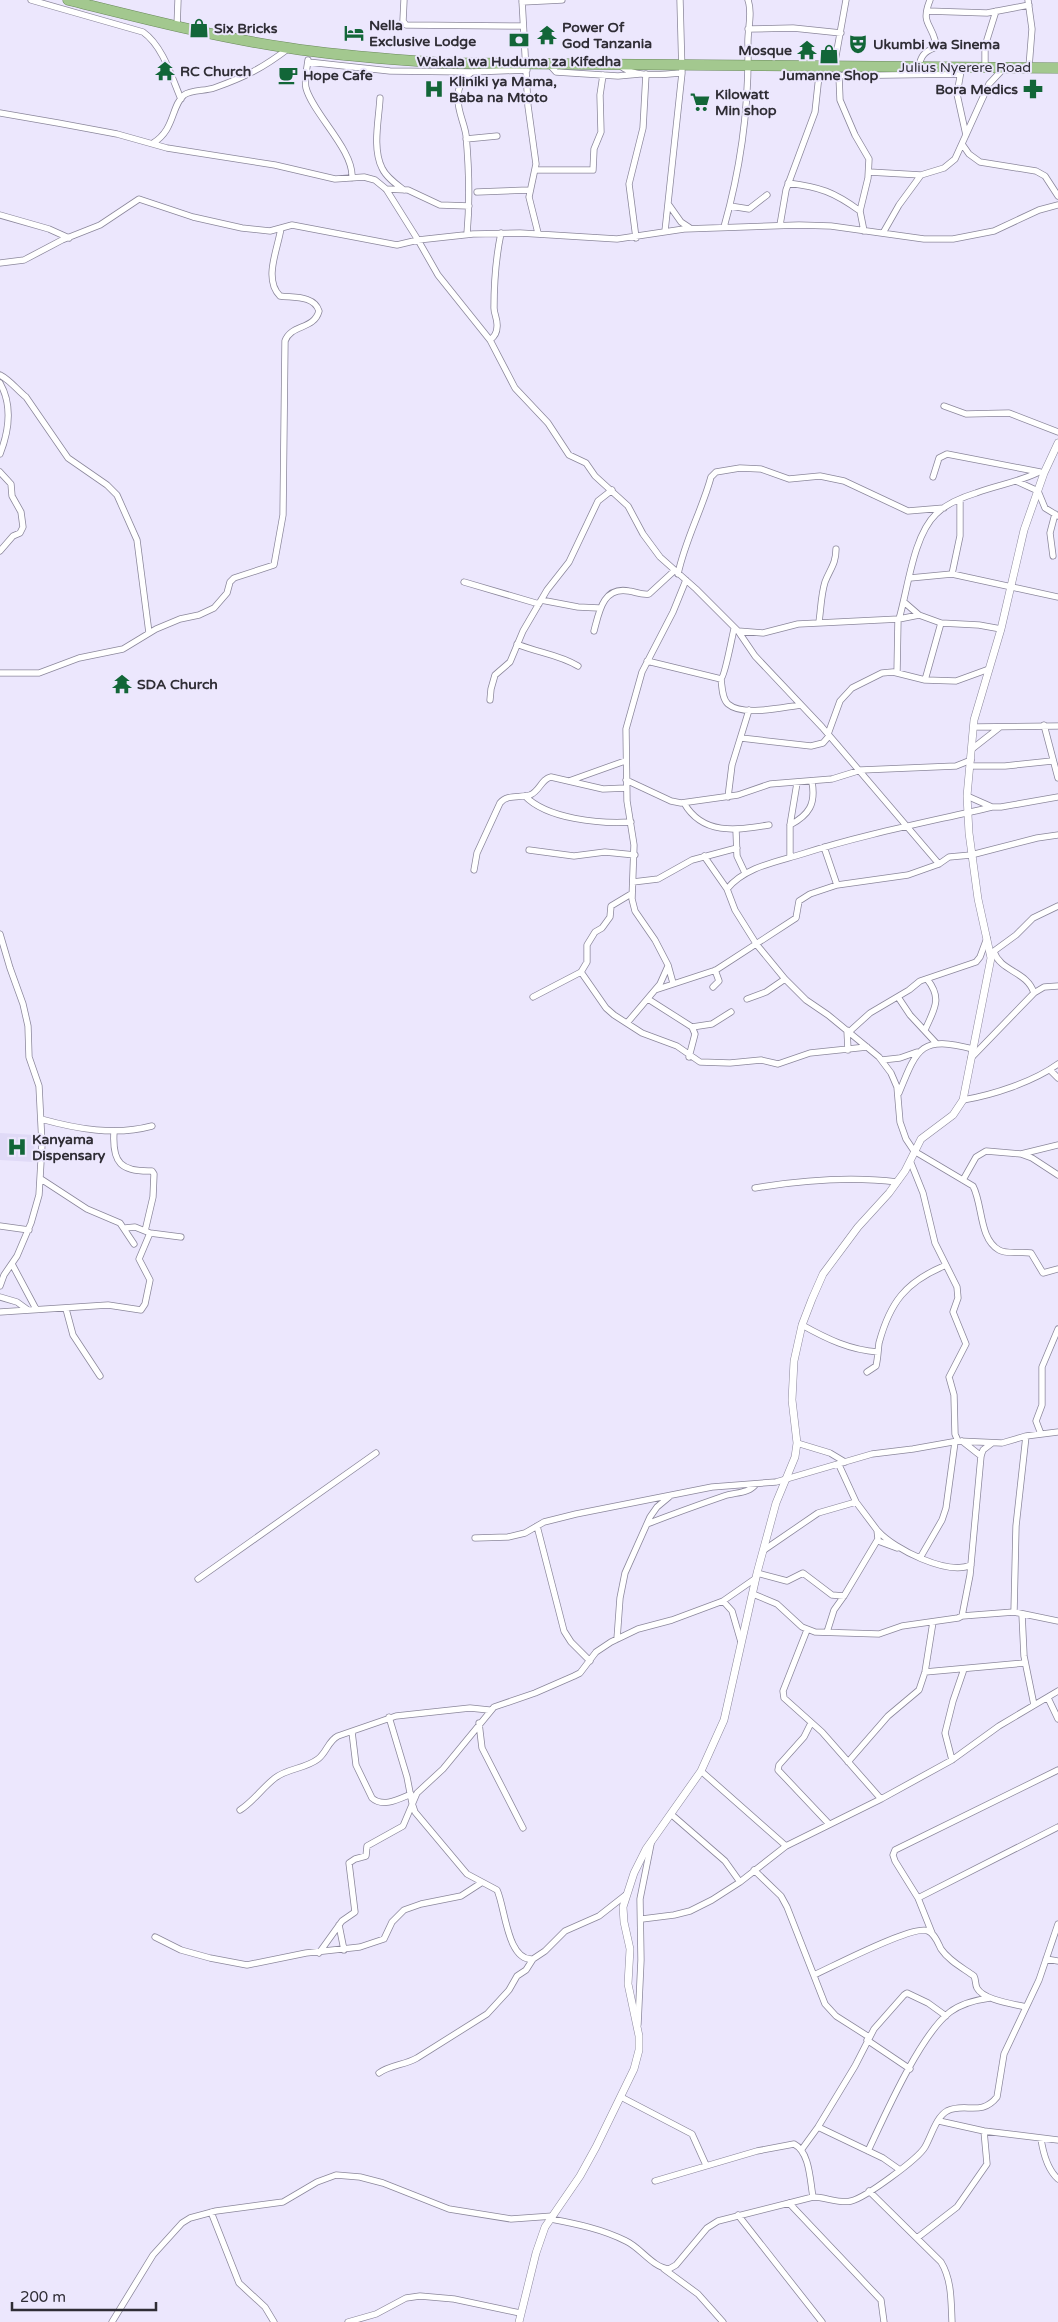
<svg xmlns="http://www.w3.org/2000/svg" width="1058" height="2322" font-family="'Varela Round',sans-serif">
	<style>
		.built { fill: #e0daf7 }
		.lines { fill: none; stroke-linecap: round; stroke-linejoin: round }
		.minor-casing { stroke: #8b879b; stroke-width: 7 }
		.tertiary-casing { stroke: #8b879b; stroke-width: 8 }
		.trunk-casing { stroke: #6b895d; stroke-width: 11 }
		.minor { stroke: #fff; stroke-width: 5.5 }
		.tertiary { stroke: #fff; stroke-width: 7 }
		.trunk { stroke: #a3c88f; stroke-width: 10 }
		.labels { text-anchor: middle; stroke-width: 4; stroke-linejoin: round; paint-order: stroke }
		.poi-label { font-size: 14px; font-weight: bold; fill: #2f2d35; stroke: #ece7fd; text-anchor: start }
		.street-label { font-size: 14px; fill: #2f2d35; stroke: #ece7fd }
	</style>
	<rect width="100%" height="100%" fill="#ece7fd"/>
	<path class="built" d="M0,1133l35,2 -2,27 -33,-2z"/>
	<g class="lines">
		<defs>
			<path id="minor" d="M31,0l112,32c20,14 29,46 38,67
				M404,0l-1,21 3,4 116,1
				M522,0l6,106 8,58 -7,33 9,36
				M1028,0l4,29 -3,38
				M522,2l40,-2
				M927,11l60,2 42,-8
				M177,27l1,-27
				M748,29l45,-1 48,5
				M308,60c-1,9 -4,19 -2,28 7,26 48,62 46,90
				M308,62l82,9 82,1 55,-2
				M548,63l8,9 62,4 22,-2
				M619,65c17,14 42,9 63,8
				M919,66c2,-10 5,-14 15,-18l1,-8c-5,-18 -14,-17 -5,-40
				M834,67l12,-67
				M985,67v-21l11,-35
				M961,71l-4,23 9,41
				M819,76l141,-2
				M839,76l1,24 15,35 14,24 -1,19 -8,33 4,20
				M380,98c-1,21 -8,50 2,70 4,9 14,16 22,22
				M0,113l58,10 59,11 50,14 108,17 60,14 29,-2 11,3 11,9 32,51 20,35 52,65 25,48 33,35 21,32 17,8 9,13 33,30 15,28 17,23 36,32 42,42 25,2 35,-9 101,-5 20,-4 22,8 38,2 22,4
				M466,139l31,-3
				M153,143c22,-13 18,-37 31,-48 7,-5 21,-4 30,-7 31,-11 49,-20 75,-40
				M962,144l7,10 11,8 56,9 9,5 13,20
				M536,170h57l1,-21 7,-17 -1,-37 3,-20
				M869,172l52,3
				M788,183c32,4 46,9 72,28
				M386,189l22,1 32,15 29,1
				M477,192l52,-2
				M669,205l12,17 9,6
				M730,206l19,3 18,-14
				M0,215l49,14 20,9
				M780,225l6,-35 29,-78 5,-46
				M724,227c17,-60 25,-120 24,-182 -1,-14 5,-31 0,-45
				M665,231l17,-158 -2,-73
				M883,233l16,-28 22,-30 23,-7 11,-9 34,-75 15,-16
				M467,234c3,-33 2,-66 -1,-99 -2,-13 -9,-25 -8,-38 0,-11 5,-19 14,-25
				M636,238l-7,-54 14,-56 3,-54
				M0,263l24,-3 38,-20 38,-15 39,-26 54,18 49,11 28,3 22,-6 105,20 21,-5 55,-6 47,-1 97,6 67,-10 115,-4 32,1 93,13h29l41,-8 45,-21 19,-5
				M490,340c4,-3 7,-7 7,-13 1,-7 -3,-13 -3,-19 0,-25 2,-51 7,-75
				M0,375c10,5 17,15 26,22l42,61 39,27 10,10 20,45 12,93
				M0,383c13,23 9,48 0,71
				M944,406l22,8 43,-1 49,19
				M0,472l11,12 1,12 9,16 2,15 -3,6 -7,3 -13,15
				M933,477l6,-19 8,-4 93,18
				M1016,481l22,10 7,17 13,8
				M1053,556l-3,-23 5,-19
				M678,574c7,-34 24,-64 33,-97l5,-5 24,-4 21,1 28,10 31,-3 24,5 64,30 36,-3
				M952,574l8,-38v-36
				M910,578l42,-4 106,23
				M464,582l75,22
				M541,600l37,7 21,1
				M904,602l15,13
				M899,619c9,-30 14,-83 37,-105 10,-10 27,-17 40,-21 21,-8 43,-11 63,-21
				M819,622c2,-14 2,-27 6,-40 5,-13 11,-18 11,-33
				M594,631c5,-19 9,-45 35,-40 7,1 12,4 20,3l25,-23
				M738,631l17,25 67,71 117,137
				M517,644c21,9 41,10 61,22
				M647,661l74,18c4,-3 11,-42 13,-50
				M0,673h39l40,-15 44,-9 33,-20 24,-10 19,-4 15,-7 13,-15 3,-11 4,-4 40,-13 9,-50 2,-174c6,-17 29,-11 34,-30 -5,-16 -26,-13 -39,-15 -17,-17 -2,-47 1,-68
				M897,673l1,-54
				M721,679c1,7 1,20 7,25 15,13 55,3 73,1
				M925,680l16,-57
				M490,700l1,-11 4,-14 15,-13 13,-31 24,-41 22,-28 29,-61 14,-11
				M1044,725l14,53
				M974,727l84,-1
				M828,734l12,-33 12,-13 30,-15 11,-1 32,8 31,1 33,-12
				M741,738l70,8 12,-3 6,-7
				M972,749l28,-22
				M970,766h35l47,-5
				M626,780l45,21 10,2 57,-8 32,-11 62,-5 29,-9 95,-4 15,-6
				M569,781l56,-20
				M525,796c22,23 75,28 106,26
				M967,796l25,11h9l57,-10
				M728,797l4,-32 17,-55
				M684,803c19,33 53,27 85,22
				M790,825c19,-10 26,-21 22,-43
				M736,830l1,26 8,17
				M824,847l13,38
				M529,850l45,6 31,-4 30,3
				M704,856l23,33 8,21 22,35 28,34 21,21 22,15 51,42 12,16 6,14 3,35 6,17 8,12 59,35c10,19 6,53 26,64 9,5 22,1 32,3l12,20 15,-4
				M790,857v-32l7,-42
				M474,870l3,-17 23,-50c7,-9 20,-5 30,-8 10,-4 11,-16 21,-18l52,12 23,-1
				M633,882l25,-3 34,-19 45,-12
				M727,889c18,-22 49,-27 75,-35 63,-20 126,-32 190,-47
				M0,934l10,34 13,36 5,22 1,31 10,29 3,58 -3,51 -8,28 -14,33 -13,19 -4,11
				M994,952c7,20 33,19 40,41
				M990,954l26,-19 17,-17 25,-12
				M581,972l25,36 8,7 28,18 35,13 23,16 30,1 31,-3 17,4 32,-11 57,-6
				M673,983l-5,-18 -13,-25 -20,-29 -3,-12 2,-54 -7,-44 -1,-72 16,-57 31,-60 13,-32
				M713,987l6,-6 -4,-11
				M655,990l61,-20 80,-52 3,-17 11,-7 27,-9 71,-10 31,-11 10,-7 22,-2 66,-17 21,-3
				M533,997l48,-25 6,-10v-17l8,-13 7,-4 8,-11 1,-11 20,-12
				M898,997l12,18 26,28
				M648,999l44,28 20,-3 19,-12
				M747,999l19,-7 19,-13
				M627,1023l33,-39 8,-18
				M847,1030l1,20
				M925,1030c9,-21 18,-31 2,-51
				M849,1032l21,-19 39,-23 11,-9 56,-19 4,-5 7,-19
				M689,1057l6,-23 -3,-7
				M971,1058l63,-65 10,-6 14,-1
				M882,1060l18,-2 17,-6
				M1050,1070l8,8
				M899,1093c18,-45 22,-58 74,-44
				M963,1100c30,-5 70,-18 95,-36
				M41,1119c36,10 74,17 111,7
				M114,1132c-2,31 7,40 38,39l2,3 -1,23 -8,34
				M1021,1154l37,-9
				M911,1163l12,30 12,50 22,44 1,11 -5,14 13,32 -17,33 5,18 1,39 3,7
				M41,1179l46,30 33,14 14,21
				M963,1180l13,-23 10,-6 35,3 11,4 26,17
				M755,1188c48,-8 94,-12 142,-6
				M0,1226l29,4
				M125,1228l10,-1 15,6 31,4
				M12,1264l24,45
				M0,1297l17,5 11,8
				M66,1309l7,26 27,41
				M0,1312l108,-7 33,5 4,-6 5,-24 -11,-21 11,-26
				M802,1325c25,14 48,25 76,27
				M867,1372l9,-6c2,-8 2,-16 3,-23 11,-41 27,-61 65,-77
				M1041,1434l-5,-13 6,-16v-38l16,-38
				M962,1441l19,15
				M797,1443l33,10 15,9
				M647,1524c26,-10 51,-19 77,-28 12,-4 24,-2 32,-12
				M537,1526l27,105 7,11 19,19
				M878,1531c16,18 70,45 93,34
				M475,1538l33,-1 17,-4 19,-11 32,-8 136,-27 64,-5 96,-28 41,-5 45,-8 44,2 24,-7 32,-4
				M878,1541l19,7
				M764,1550l54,-37 38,-11
				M920,1558l22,-38 4,-12 9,-66
				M757,1573l30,8 16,-8 29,22 12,1
				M198,1579l178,-126
				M753,1594l24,10 25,23 13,5 64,2 23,-8 56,-8 4,-2 8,-41 11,-119 2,-6 9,-7
				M723,1601l9,10 9,31
				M1014,1612l2,-86 10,-90
				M1022,1614l2,42 10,49
				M962,1616l52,-4 44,9
				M807,1630l-24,61 1,7 38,34 59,67
				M827,1632l7,-22 10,-14 34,-57 -1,-9 -21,-28 -17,-37
				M617,1639l3,-41 5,-25 25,-56 7,-10 12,-10
				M925,1672l100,-9
				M1048,1698l10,21
				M389,1717l18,60 5,26 3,9 52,62 30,16c8,16 10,72 36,69l12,-8 20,-20 34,-15 28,-22
				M479,1723l3,25 41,80
				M811,1723l-7,14 -25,28 -1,5 51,54
				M352,1732l4,33 16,33c11,10 27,1 39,-4
				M952,1760l-7,-27 8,-32 11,-32
				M848,1762l40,-46 31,-26 6,-18 8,-50
				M701,1771l85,75
				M240,1810c14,-9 22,-22 35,-32 13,-10 30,-9 43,-19 9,-7 10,-18 20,-23l58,-20 74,-8 19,2
				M672,1815l53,46 15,21
				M754,1870l27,26 6,11 38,97 11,12 33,21
				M918,1898l140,-71
				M642,1919l32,-4 16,-4 22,-11 28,-18 46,-36 95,-47 71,-39 47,-34 59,-35
				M339,1925l5,25
				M932,1933l-14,-35 -23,-37 -2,-6 2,-5 163,-80
				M155,1937l26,13 29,8 37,7 59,-12 54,-6 24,-8 8,-17 12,-12 17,-6 40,-8 20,-13
				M319,1953l23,-32 13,-9 -6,-49 6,-4 11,-3 1,-10 36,-20 14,-33 26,-24 51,-62 41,-14 39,-17 6,-3 16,-21 15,-10 27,-13 34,-9 51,-19 33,-23
				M1046,1959l12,2
				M814,1975c18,-8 100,-51 114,-44 7,3 10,12 13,18 8,12 22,19 33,27 2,4 1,8 3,12 6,12 37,16 49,19
				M638,2024l3,-64 -1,-61 11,-55
				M867,2040l43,29
				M379,2073c11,-8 26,-8 38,-15l70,-44 22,-24 8,-14 9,-6 7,-11
				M621,2097l71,37 14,31
				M939,2121l45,10 74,9
				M818,2127l65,31 17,12
				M1041,2139c2,13 7,31 17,40
				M802,2149l16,-22 37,-61 19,-37 30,-34 3,-2 21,10 18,13
				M868,2151c17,-36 52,-116 82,-139 12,-9 25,-12 40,-14
				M655,2181l102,-30 37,-7c16,8 16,37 19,53
				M869,2191l72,71c11,18 10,40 11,60
				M789,2203l92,97 3,22
				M211,2212l28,71 26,24 9,15
				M738,2215l84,107
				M551,2219c26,5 51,10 75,22 15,7 26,26 43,28l7,-4 31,-37 11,-7 95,-24c12,0 27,7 38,4 14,-3 67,-42 74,-54 6,-10 11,-30 22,-36 18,-9 34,6 50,-14l7,-43 35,-74 19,-56
				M917,2238l40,-31 30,-43 -3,-33
				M664,2269l34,25 25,28
				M112,2322l41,-67 29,-32 8,-5 26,-7 67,-9 34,-20 19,-7 24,2 23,6 66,26 62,10 42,-3
				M348,2322l28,-8 30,-16 14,-2 34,3 66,14"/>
			<path id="tertiary" d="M519,2322l17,-69 9,-26 35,-51 16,-29 38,-78 5,-19v-14l-11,-52 2,-35 -6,-27 -1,-15 11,-34 12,-24 55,-78 23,-51 33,-147 19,-70 19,-46 2,-14 -5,-43 2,-39 8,-36 10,-26 11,-25 35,-47 31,-34 16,-22 16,-32 32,-24 10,-15 28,-142 -13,-59 -9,-66 -2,-37 7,-76 27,-91 23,-99 20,-57 14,-30"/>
			<path id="trunk" d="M68,0c73,18 146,37 221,48 50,8 101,11 152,15l617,5"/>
		</defs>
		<use href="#minor" class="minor-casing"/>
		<use href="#tertiary" class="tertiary-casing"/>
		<use href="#trunk" class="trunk-casing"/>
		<use href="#minor" class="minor"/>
		<use href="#tertiary" class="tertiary"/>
		<use href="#trunk" class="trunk"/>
	</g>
	<defs>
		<symbol id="shop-bare" viewBox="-9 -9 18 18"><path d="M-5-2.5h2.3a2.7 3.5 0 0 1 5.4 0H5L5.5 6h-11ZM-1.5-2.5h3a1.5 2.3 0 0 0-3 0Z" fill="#126638" stroke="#ece7fd" stroke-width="2.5" paint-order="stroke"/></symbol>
		<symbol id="hotel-bare" viewBox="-9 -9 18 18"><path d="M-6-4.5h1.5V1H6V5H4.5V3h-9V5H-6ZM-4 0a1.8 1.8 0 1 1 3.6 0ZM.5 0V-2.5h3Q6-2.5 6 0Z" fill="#126638" stroke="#ece7fd" stroke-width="2.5" paint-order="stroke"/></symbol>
		<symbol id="temple-bare" viewBox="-9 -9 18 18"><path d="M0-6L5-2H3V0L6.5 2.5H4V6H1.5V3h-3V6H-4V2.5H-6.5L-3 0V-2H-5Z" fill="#126638" stroke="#ece7fd" stroke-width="2.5" paint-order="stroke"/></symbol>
		<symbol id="bank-bare" viewBox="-9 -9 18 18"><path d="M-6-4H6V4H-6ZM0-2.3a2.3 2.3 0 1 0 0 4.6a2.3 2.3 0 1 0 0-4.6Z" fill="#126638" stroke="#ece7fd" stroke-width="2.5" paint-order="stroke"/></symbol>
		<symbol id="theatre-bare" viewBox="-9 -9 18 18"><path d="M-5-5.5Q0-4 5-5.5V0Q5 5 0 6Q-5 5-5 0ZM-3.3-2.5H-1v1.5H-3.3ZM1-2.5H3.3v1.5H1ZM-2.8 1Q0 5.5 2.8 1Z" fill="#126638" stroke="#ece7fd" stroke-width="2.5" paint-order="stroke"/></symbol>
		<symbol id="cafe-bare" viewBox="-9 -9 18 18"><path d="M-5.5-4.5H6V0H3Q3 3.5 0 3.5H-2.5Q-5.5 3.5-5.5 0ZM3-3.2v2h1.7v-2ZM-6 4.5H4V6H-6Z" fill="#126638" stroke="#ece7fd" stroke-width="2.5" paint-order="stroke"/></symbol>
		<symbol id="hospital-bare" viewBox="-9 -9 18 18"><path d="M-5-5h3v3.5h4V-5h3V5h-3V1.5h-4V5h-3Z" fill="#126638" stroke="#ece7fd" stroke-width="2.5" paint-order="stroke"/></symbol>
		<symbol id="pharmacy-bare" viewBox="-9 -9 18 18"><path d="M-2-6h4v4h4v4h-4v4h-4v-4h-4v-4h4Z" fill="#126638" stroke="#ece7fd" stroke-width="2.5" paint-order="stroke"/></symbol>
		<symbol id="supermarket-bare" viewBox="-9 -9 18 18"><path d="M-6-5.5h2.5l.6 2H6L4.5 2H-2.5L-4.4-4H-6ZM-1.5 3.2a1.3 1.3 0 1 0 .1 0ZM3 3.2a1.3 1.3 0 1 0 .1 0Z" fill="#126638" stroke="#ece7fd" stroke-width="2.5" paint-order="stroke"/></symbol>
	</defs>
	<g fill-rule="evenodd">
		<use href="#shop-bare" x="185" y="14" width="28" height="28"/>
		<use href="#hotel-bare" x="340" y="19" width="28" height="28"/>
		<use href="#temple-bare" x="533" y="21" width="28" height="28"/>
		<use href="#bank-bare" x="505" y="26" width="28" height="28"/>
		<use href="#theatre-bare" x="844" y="30" width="28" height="28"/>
		<use href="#temple-bare" x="793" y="36" width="28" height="28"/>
		<use href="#shop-bare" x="815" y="40" width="28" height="28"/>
		<use href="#temple-bare" x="151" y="57" width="28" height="28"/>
		<use href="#cafe-bare" x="274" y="61" width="28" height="28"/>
		<use href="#hospital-bare" x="420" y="75" width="28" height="28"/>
		<use href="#pharmacy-bare" x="1019" y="75" width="28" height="28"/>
		<use href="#supermarket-bare" x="686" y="88" width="28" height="28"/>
		<use href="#temple-bare" x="108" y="670" width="28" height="28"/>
		<use href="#hospital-bare" x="3" y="1133" width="28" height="28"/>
	</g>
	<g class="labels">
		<g class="poi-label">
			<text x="369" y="30">Nella<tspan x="369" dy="16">Exclusive Lodge</tspan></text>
			<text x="562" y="32">Power Of<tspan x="562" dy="16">God Tanzania</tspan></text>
			<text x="214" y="33">Six Bricks</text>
			<text x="873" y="49">Ukumbi wa Sinema</text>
			<text x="792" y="55" text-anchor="end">Mosque</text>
			<text x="519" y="66" text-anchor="middle">Wakala wa Huduma za Kifedha</text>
			<text x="180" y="76">RC Church</text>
			<text x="303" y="80">Hope Cafe</text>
			<text x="829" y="80" text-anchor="middle">Jumanne Shop</text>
			<text x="449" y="86">Kliniki ya Mama,<tspan x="449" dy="16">Baba na Mtoto</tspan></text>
			<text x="1018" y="94" text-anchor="end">Bora Medics</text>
			<text x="715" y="99">Kilowatt<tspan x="715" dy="16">Min shop</tspan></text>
			<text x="137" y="689">SDA Church</text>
			<text x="32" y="1144">Kanyama<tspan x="32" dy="16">Dispensary</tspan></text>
		</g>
		<g class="street-label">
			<text x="965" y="72">Julius Nyerere Road</text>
		</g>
	</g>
	<path d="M12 2302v8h144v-8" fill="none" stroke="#2f2d35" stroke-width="2.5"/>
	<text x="20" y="2302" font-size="15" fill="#2f2d35" stroke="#ece7fd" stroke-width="4" paint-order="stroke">200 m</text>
</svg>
